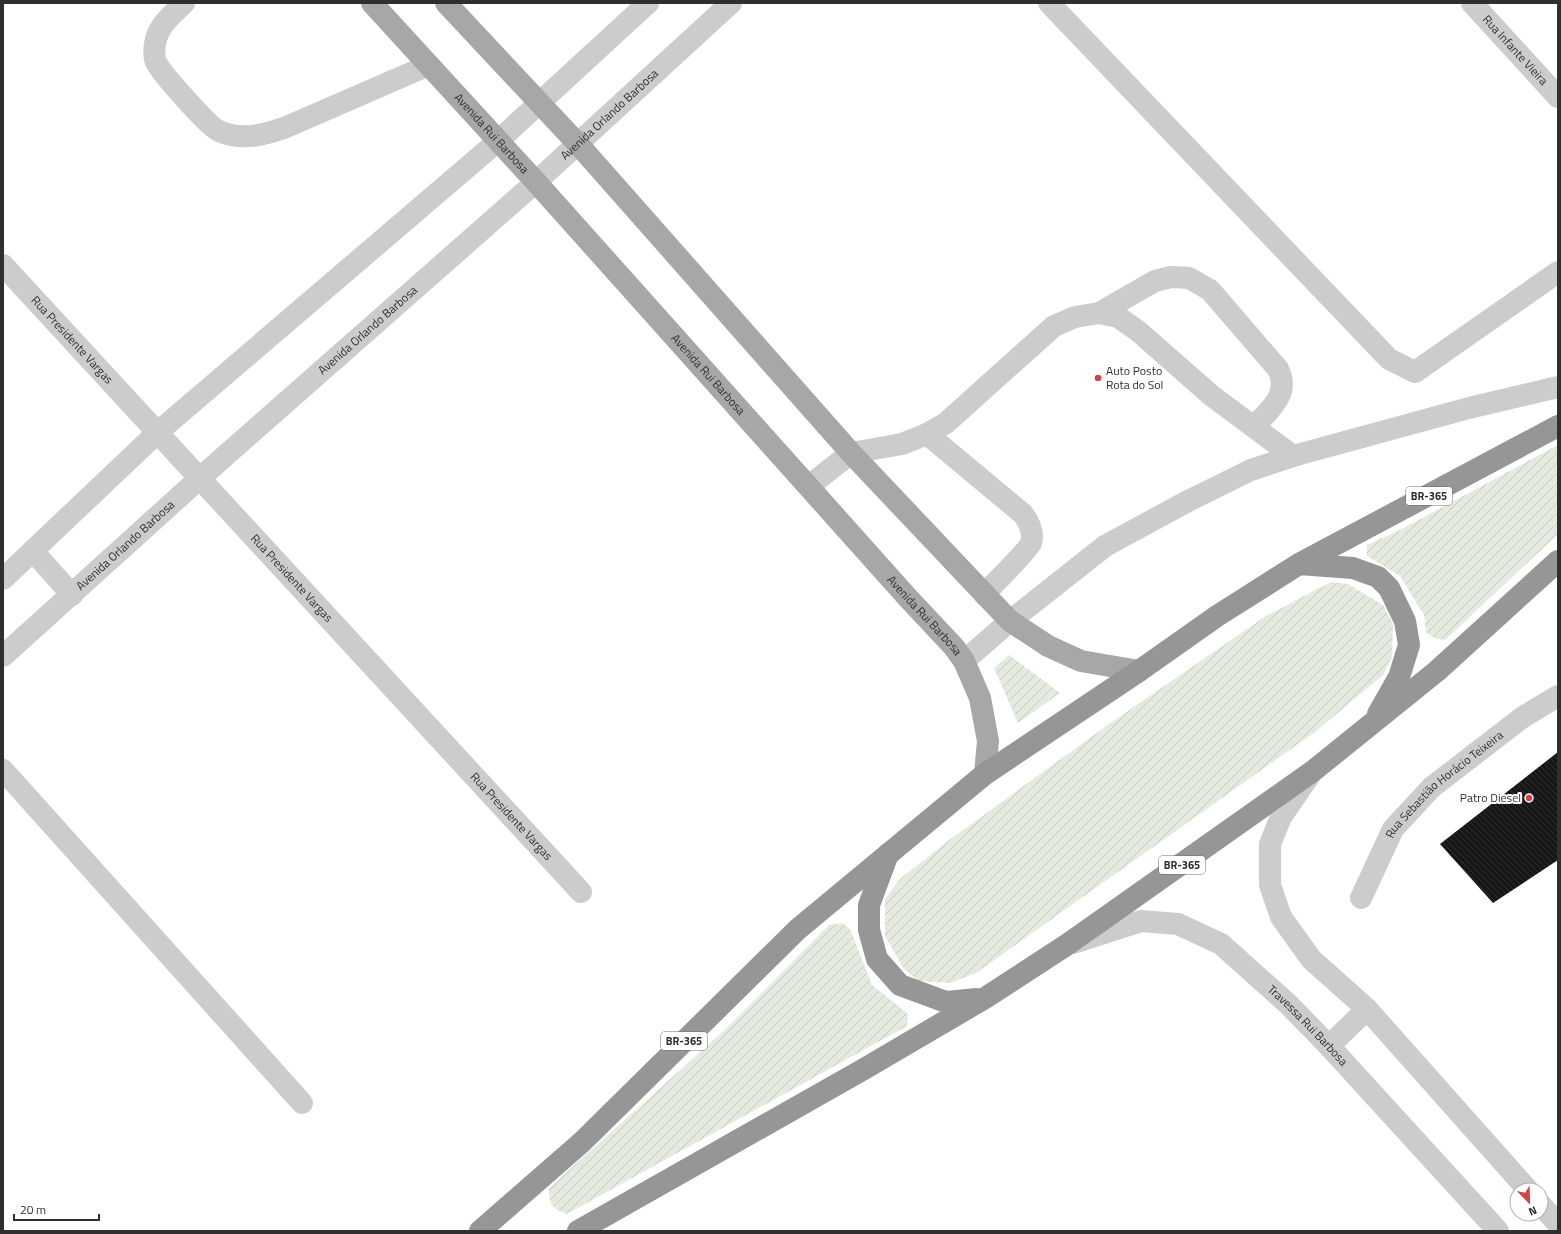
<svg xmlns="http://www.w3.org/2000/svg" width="1561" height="1234" font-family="'Titillium Web',sans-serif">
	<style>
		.garden { fill: url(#garden-furrows) }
		.building { fill: url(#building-back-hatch) }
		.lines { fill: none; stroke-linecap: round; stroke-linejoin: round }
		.minor { stroke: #ccc; stroke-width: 22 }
		.major { stroke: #a7a7a7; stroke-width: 22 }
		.highway { stroke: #969696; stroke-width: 22 }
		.poi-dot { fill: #d44243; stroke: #fff; stroke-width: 1.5 }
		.labels { text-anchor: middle; stroke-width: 4; stroke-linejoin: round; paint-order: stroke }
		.shield { fill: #fff; stroke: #6d6d6d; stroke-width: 1 }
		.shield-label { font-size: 11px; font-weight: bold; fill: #2f2f2f }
		.street-label { font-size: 12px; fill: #2f2f2f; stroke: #fff }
		.poi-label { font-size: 12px; fill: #2f2f2f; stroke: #fff; text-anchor: start }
	</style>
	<defs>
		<pattern id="garden-furrows" width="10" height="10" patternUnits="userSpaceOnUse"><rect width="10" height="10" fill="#e4eade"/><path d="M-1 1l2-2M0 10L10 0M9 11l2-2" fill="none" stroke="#c4c9bf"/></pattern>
		<pattern id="building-back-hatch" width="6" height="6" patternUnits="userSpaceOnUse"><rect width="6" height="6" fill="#161616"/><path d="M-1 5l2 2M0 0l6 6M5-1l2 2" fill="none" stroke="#303030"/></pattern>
	</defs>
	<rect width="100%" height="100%" fill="#fff"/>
	<path class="garden" d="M1558,445v89l-113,106 -11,-2 -8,-6 -2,-17 -24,-39 -33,-20v-11l33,-15z
		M1331,582l17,2 35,21 10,19 -1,33 -9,18 -68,57 -339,241 -26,10 -31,-2 -15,-12 -19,-33v-37l15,-20 48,-38 161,-117 157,-108z
		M1009,655l51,38 -42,30 -24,-55z
		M842,923l8,6 22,56 36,29 -1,12 -340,188c-16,-6 -18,-10 -18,-26l179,-161 101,-102z"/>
	<path class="building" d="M1558,752v108l-65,43 -53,-59z"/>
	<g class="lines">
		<g class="minor">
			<path d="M184,3c-13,13 -26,22 -29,41 -1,4 -1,14 1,18 5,11 53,65 63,69 22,10 44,4 65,-3l145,-63"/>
			<path d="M1049,3l340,356 26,13 143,-100"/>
			<path id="s1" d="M1472,3l86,94"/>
			<path id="s2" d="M3,265l578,627"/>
			<path d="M1099,313l56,-32 16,-4 18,1 21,12 68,79c13,25 -9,41 -24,58"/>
			<path d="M927,434l96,80c6,8 11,19 8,29 -3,7 -39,43 -47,51"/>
			<path d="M809,486l42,-33 51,-9 25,-10 19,-11 108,-97 21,-9 24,-4 19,4 20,14 74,65 81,60"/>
			<path d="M33,551l39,44"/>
			<path d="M3,579l155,-147 340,-291 150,-138"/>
			<path id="s3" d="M3,656l197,-178 336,-296 195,-179"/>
			<path d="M964,661l46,-40 95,-75 83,-45 63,-31 42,-14 176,-48 89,-21"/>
			<path d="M3,770l299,333"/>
			<path d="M1312,772l-31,45 -11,27v41l11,32 30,42 56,50 161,181"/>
			<path id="s4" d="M1361,898l32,-69 39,-42 91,-70 35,-21"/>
			<path id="s5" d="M1073,943l68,-22 37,3 43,20 67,60 41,42 169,185"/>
			<path d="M1329,1046l38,-37"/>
			<path d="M1541,1205l17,19"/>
		</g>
		<g class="major">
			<path id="s6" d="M372,3l164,179 372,416 46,49 10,14 16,37 8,43 -3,33"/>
			<path d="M446,3l132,141 273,309 159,168 38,25 33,15 58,10"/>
		</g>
		<path class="highway" d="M1299,564l54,4 25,9 11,11 16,33 4,24 -10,32 -21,37
			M888,854l-19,51v25l8,29 23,26 46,17 31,-3
			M480,1231l102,-89 216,-213 187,-155 154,-103 78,-55 82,-52 259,-138
			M578,1231l286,-162 121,-71 83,-54 245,-173 124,-100 121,-110"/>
	</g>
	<g class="poi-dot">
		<circle cx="1098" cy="378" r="4"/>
		<circle cx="1529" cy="798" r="4"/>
	</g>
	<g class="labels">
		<g class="shield">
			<rect x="1406" y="487" width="46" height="18" rx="3"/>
			<rect x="1159" y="856" width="46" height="18" rx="3"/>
			<rect x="661" y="1032" width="46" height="18" rx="3"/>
		</g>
		<g class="shield-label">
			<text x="1429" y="500">BR-365</text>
			<text x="1182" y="869">BR-365</text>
			<text x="684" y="1045">BR-365</text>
		</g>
		<g class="street-label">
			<text dy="4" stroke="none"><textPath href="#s1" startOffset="64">Rua Infante Vieira</textPath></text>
			<text dy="4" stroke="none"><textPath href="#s3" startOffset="813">Avenida Orlando Barbosa</textPath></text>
			<text dy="4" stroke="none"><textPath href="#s6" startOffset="177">Avenida Rui Barbosa</textPath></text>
			<text dy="4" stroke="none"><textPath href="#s3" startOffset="489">Avenida Orlando Barbosa</textPath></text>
			<text dy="4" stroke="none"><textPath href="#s2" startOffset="102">Rua Presidente Vargas</textPath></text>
			<text dy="4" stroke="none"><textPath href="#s6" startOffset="501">Avenida Rui Barbosa</textPath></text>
			<text dy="4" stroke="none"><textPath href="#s3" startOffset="165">Avenida Orlando Barbosa</textPath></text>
			<text dy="4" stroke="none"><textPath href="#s2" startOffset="426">Rua Presidente Vargas</textPath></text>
			<text dy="4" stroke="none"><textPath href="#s6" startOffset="825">Avenida Rui Barbosa</textPath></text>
			<text dy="4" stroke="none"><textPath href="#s4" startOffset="144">Rua Sebastião Horácio Teixeira</textPath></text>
			<text dy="4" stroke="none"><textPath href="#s2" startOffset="750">Rua Presidente Vargas</textPath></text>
			<text dy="4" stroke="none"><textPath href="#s5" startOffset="275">Travessa Rui Barbosa</textPath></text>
		</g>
		<g class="poi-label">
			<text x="1106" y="375">Auto Posto<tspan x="1106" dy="14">Rota do Sol</tspan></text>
			<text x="1521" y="802" text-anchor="end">Patro Diesel</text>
		</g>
	</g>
	<rect width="1561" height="1234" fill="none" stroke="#2f2f2f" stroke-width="8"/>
	<g transform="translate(1529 1202) rotate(157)"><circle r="19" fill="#ffffff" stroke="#acacac"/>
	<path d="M0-3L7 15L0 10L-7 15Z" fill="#d44243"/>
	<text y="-6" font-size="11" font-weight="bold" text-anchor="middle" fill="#2f2f2f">N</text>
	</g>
	<path d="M14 1214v6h85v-6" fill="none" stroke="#2f2f2f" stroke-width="2"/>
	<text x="20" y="1214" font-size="12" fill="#2f2f2f" stroke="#ffffff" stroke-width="3" paint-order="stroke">20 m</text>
</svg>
